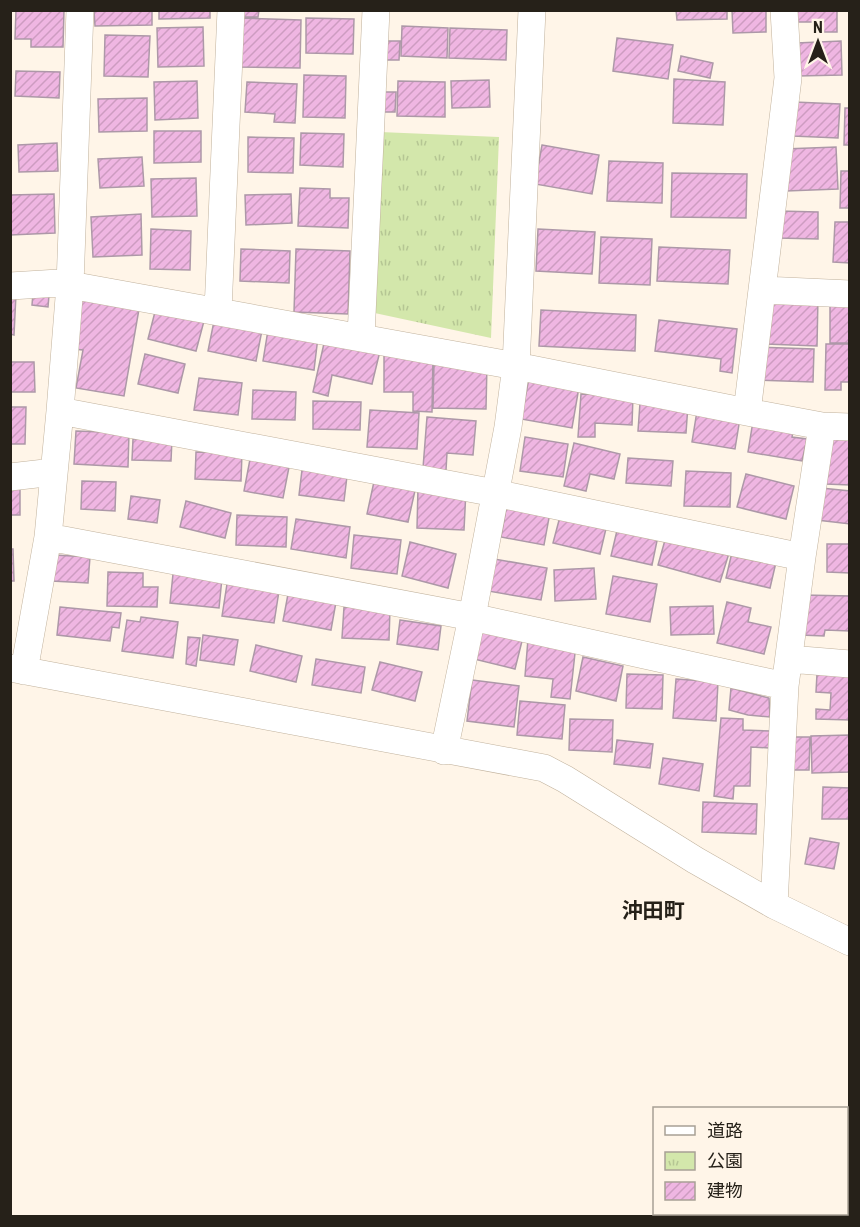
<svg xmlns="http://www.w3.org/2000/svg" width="860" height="1227" font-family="'Roboto Condensed','Noto Sans JP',sans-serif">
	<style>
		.park { fill: url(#park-tufts) }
		.building { fill: url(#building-hatch); stroke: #ad98a8; stroke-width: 1.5 }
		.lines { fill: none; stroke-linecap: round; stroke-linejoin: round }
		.minor-casing { stroke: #c1b29d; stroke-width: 28 }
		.minor { stroke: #fff; stroke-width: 27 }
		.labels { text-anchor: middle; stroke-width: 6; stroke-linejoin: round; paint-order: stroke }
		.quarter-label { font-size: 21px; font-weight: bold; fill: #262119; stroke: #fff5e8 }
	</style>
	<defs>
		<pattern id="park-tufts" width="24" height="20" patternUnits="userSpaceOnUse" patternTransform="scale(1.5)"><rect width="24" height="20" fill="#d3e7ab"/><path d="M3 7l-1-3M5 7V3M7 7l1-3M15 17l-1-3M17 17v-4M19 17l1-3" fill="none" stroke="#b5c693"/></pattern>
		<pattern id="building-hatch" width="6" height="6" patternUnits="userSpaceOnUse" patternTransform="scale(1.5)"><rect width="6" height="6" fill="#efb6e2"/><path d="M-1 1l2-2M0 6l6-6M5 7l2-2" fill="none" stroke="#cd9cc1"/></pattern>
	</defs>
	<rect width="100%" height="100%" fill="#fff5e8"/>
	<path class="park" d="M380,132l119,5 -8,201 -121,-26z"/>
	<path class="building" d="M16,10h48l-1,37h-32v-8h-16z
		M94,10h58v15l-57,1z
		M159,10h51v8l-51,1z
		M238,10h21l-1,7h-20z
		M676,10h51v9l-50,1z
		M732,10h34v22l-33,1z
		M794,10h43v22h-17l-1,-10h-25z
		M238,18l63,2 -1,48 -63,-1z
		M306,18l48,1 -1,35 -47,-1z
		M402,26l46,2 -1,30 -46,-2z
		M203,27l1,39 -46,1 -1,-39z
		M450,28l57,2 -1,30 -57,-2z
		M105,35l45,1 -2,41 -44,-1z
		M617,38l56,7 -5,34 -55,-8z
		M386,41h14l-1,19h-14z
		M841,41l1,34 -44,1 -1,-33z
		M681,56l32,7 -3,15 -32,-7z
		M16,71l44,1 -1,26 -44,-2z
		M304,75l42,1 -1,42 -42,-1z
		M674,79l51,3 -2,43 -50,-2z
		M489,80l1,27 -38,1 -1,-27z
		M197,81l1,37 -43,2 -1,-38z
		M398,81l47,1v35l-48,-1z
		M247,82l50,2 -2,39 -21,-1 1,-8 -30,-2z
		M385,92h11l-1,20h-11z
		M147,98v33l-48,1 -1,-33z
		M794,102l46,2 -2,34 -45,-2z
		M845,108h5v37h-6z
		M154,131h47v31l-47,1z
		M301,133l43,1 -1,33 -43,-2z
		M248,137l46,1 -1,35 -45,-1z
		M57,143l1,28 -39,1 -1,-27z
		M542,145l57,10 -7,39 -57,-10z
		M836,147l2,42 -52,2 -2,-42z
		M142,157l2,29 -44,2 -2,-29z
		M609,161l54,2 -1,40 -55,-2z
		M841,171h9v37h-10z
		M672,173l75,1 -1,44 -75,-1z
		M196,178l1,38 -45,1 -1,-38z
		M300,188l30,1v9h19l-1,30 -50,-2z
		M54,194l1,39 -45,2v-40z
		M291,194l1,29 -46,2 -1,-30z
		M778,211l40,1v27l-40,-1z
		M141,214l1,41 -49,2 -2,-40z
		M835,222h15v41l-17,-1z
		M151,229l40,2 -1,39 -40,-1z
		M538,229l57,3 -3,42 -56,-3z
		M601,237l51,2 -2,46 -51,-2z
		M659,247l71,3 -2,34 -71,-3z
		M241,249l49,2 -1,32 -49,-2z
		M296,249l54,2 -2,63 -54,-2z
		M33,293l16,2 -1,12 -16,-2z
		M10,294h6l-2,41 -4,-1z
		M767,295l51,2 -1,49 -51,-2z
		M81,299l58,10 -15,87 -48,-8 7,-38 -10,-1z
		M830,301h20v42h-20z
		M156,308l48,13 -8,30 -48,-12z
		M541,310l95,5 -1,36 -96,-5z
		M659,320l78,9 -5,44 -12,-2 1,-12 -66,-8z
		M214,321l48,9 -6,31 -48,-10z
		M268,330l50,7 -4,33 -51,-9z
		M325,339l55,12 -8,33 -40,-9 -4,21 -15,-4z
		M826,344h24v38h-9v8h-16z
		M758,347l56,2 -1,33 -56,-2z
		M145,354l40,10 -7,29 -40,-9z
		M384,355h49l-1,57 -19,-1v-19h-29z
		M10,362h24l1,30h-25z
		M434,363l53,1 -1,45 -53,-1z
		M199,378l43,5 -4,32 -44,-5z
		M529,378l50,9 -7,41 -51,-9z
		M253,390l43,2 -1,28 -43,-1z
		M581,394l52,2 -1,29 -37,-2v14h-17z
		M313,401l48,1 -1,28 -47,-1z
		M640,403l48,2 -2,28 -48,-2z
		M10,407h16l-1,37h-15z
		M370,410l49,3 -2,36 -50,-2z
		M697,411l43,7 -5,31 -43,-7z
		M754,415l41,7 -3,15 15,2 -5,22 -54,-9z
		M427,417l49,4 -3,34 -26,-2 -1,17 -23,-2z
		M828,427l22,1v57l-24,-1z
		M76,431l53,2 -1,34 -54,-3z
		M525,437l43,7 -5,33 -43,-6z
		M133,439h39l-1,22 -39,-1z
		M574,443l46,11 -6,25 -24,-5 -4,17 -22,-5z
		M196,452l46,1 -1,28 -46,-2z
		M251,454l39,8 -7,36 -39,-7z
		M628,458l45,3 -2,25 -45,-3z
		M348,468l-4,33 -45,-6 3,-25z
		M686,471l45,2 -1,34 -46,-1z
		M746,474l48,12 -8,33 -49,-12z
		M375,477l41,9 -8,36 -41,-8z
		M82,481l34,1 -1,29 -34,-2z
		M10,488h10v27h-10z
		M418,488l48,2 -2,40 -47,-2z
		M821,488l29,3v33l-33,-4z
		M131,496l29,4 -3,23 -29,-4z
		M508,498l43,9 -7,38 -43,-8z
		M186,501l45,12 -6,25 -45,-11z
		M562,509l46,11 -8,34 -47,-11z
		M237,515l50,2 -1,30 -50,-2z
		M296,519l54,8 -4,31 -55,-9z
		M619,522l40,9 -7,34 -41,-9z
		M667,533l63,17 -10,32 -62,-17z
		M354,535l47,5 -4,34 -46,-6z
		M410,542l46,12 -8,34 -46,-12z
		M827,544h23v29l-23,-1z
		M733,548l44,10 -7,30 -44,-10z
		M10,549h3l1,32h-4z
		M54,555l36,2 -2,26 -36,-2z
		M494,559l53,9 -6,32 -53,-9z
		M594,568l2,31 -41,2 -1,-31z
		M108,572l35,1v14h15l-1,20 -50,-1z
		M173,574l49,4 -3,30 -49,-5z
		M613,576l44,8 -7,38 -44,-8z
		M227,584l52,7 -5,32 -52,-7z
		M288,594l48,8 -5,28 -48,-9z
		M803,595l47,1v35l-25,-1 -1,6 -23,-1z
		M727,602l24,6 -3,14 23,5 -7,27 -47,-11z
		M713,606l1,28 -43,1 -1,-28z
		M60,607l61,6 -2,15 -7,-1 -2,14 -53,-6z
		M344,607l46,2 -1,31 -47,-2z
		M141,617l37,5 -5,36 -51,-7 5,-31 13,2z
		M400,620l41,6 -3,24 -41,-6z
		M481,631l41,10 -7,28 -41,-10z
		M203,635l35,5 -4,25 -34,-5z
		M188,637l12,1 -4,28 -10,-2z
		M528,639l48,5 -6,55 -19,-2 2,-18 -28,-3z
		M256,645l46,11 -6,26 -46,-11z
		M583,657l40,9 -7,35 -40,-10z
		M316,659l49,8 -4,26 -49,-8z
		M380,662l42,10 -7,29 -43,-11z
		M627,674l36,1 -1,34 -36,-1z
		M817,674l33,1v45l-34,-1v-10l14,1 1,-17 -15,-1z
		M676,679l42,3 -2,39 -43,-3z
		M472,680l47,6 -5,41 -47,-6z
		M731,688l38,10 1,19 -22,-2 -19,-5z
		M520,701l45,4 -3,34 -45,-4z
		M721,718l22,1v11l27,1 -1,17 -18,-1 -1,39h-16l-1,13 -19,-3z
		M570,719l43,1 -1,32 -43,-2z
		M850,735v37l-38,1 -1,-37z
		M793,737h17l-1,33h-17z
		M617,740l36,4 -3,24 -36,-4z
		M663,758l40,6 -4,27 -40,-7z
		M823,787l27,1v31h-28z
		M703,802l54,2 -1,30 -54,-2z
		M810,838l29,5 -5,26 -29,-5z"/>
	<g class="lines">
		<defs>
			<path id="minor" d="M10,286l49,-3 457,83 231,46 75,14 28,1
				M763,290l87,4
				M218,311l13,-301
				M361,337l15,-327
				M60,411l435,82 307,64
				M747,412l41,-334 -4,-68
				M10,477l44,-5
				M48,537l424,80 313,69
				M789,659l61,5
				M10,668l534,100 21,11 130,81 79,45 76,37
				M24,671l24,-134 12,-126 10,-126 10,-275
				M444,751l28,-134 36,-190 8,-61 16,-356
				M774,905l11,-219 17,-129 20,-131"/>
		</defs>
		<use href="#minor" class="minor-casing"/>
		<use href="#minor" class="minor"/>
	</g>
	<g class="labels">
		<g class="quarter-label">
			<text x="653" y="918">沖田町</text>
		</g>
	</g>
	<rect width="860" height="1227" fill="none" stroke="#262119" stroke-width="24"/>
	<rect x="653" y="1107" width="195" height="108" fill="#fff5e8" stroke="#a8a095" stroke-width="1.5"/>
	<rect x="665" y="1126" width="30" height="9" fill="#ffffff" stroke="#a8a095" stroke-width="1.5"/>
	<text x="707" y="1137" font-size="18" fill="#262119">道路</text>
	<rect x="665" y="1152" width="30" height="18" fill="url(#park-tufts)" stroke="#a8a095" stroke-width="1.5"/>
	<text x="707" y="1167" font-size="18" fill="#262119">公園</text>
	<rect x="665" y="1182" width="30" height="18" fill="url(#building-hatch)" stroke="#a8a095" stroke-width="1.5"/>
	<text x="707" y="1197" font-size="18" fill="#262119">建物</text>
	<g transform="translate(818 42)" stroke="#fff5e8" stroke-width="4.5" paint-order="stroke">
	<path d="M0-4.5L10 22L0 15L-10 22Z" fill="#262119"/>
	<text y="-9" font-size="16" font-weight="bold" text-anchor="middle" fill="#262119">N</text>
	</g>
</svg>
